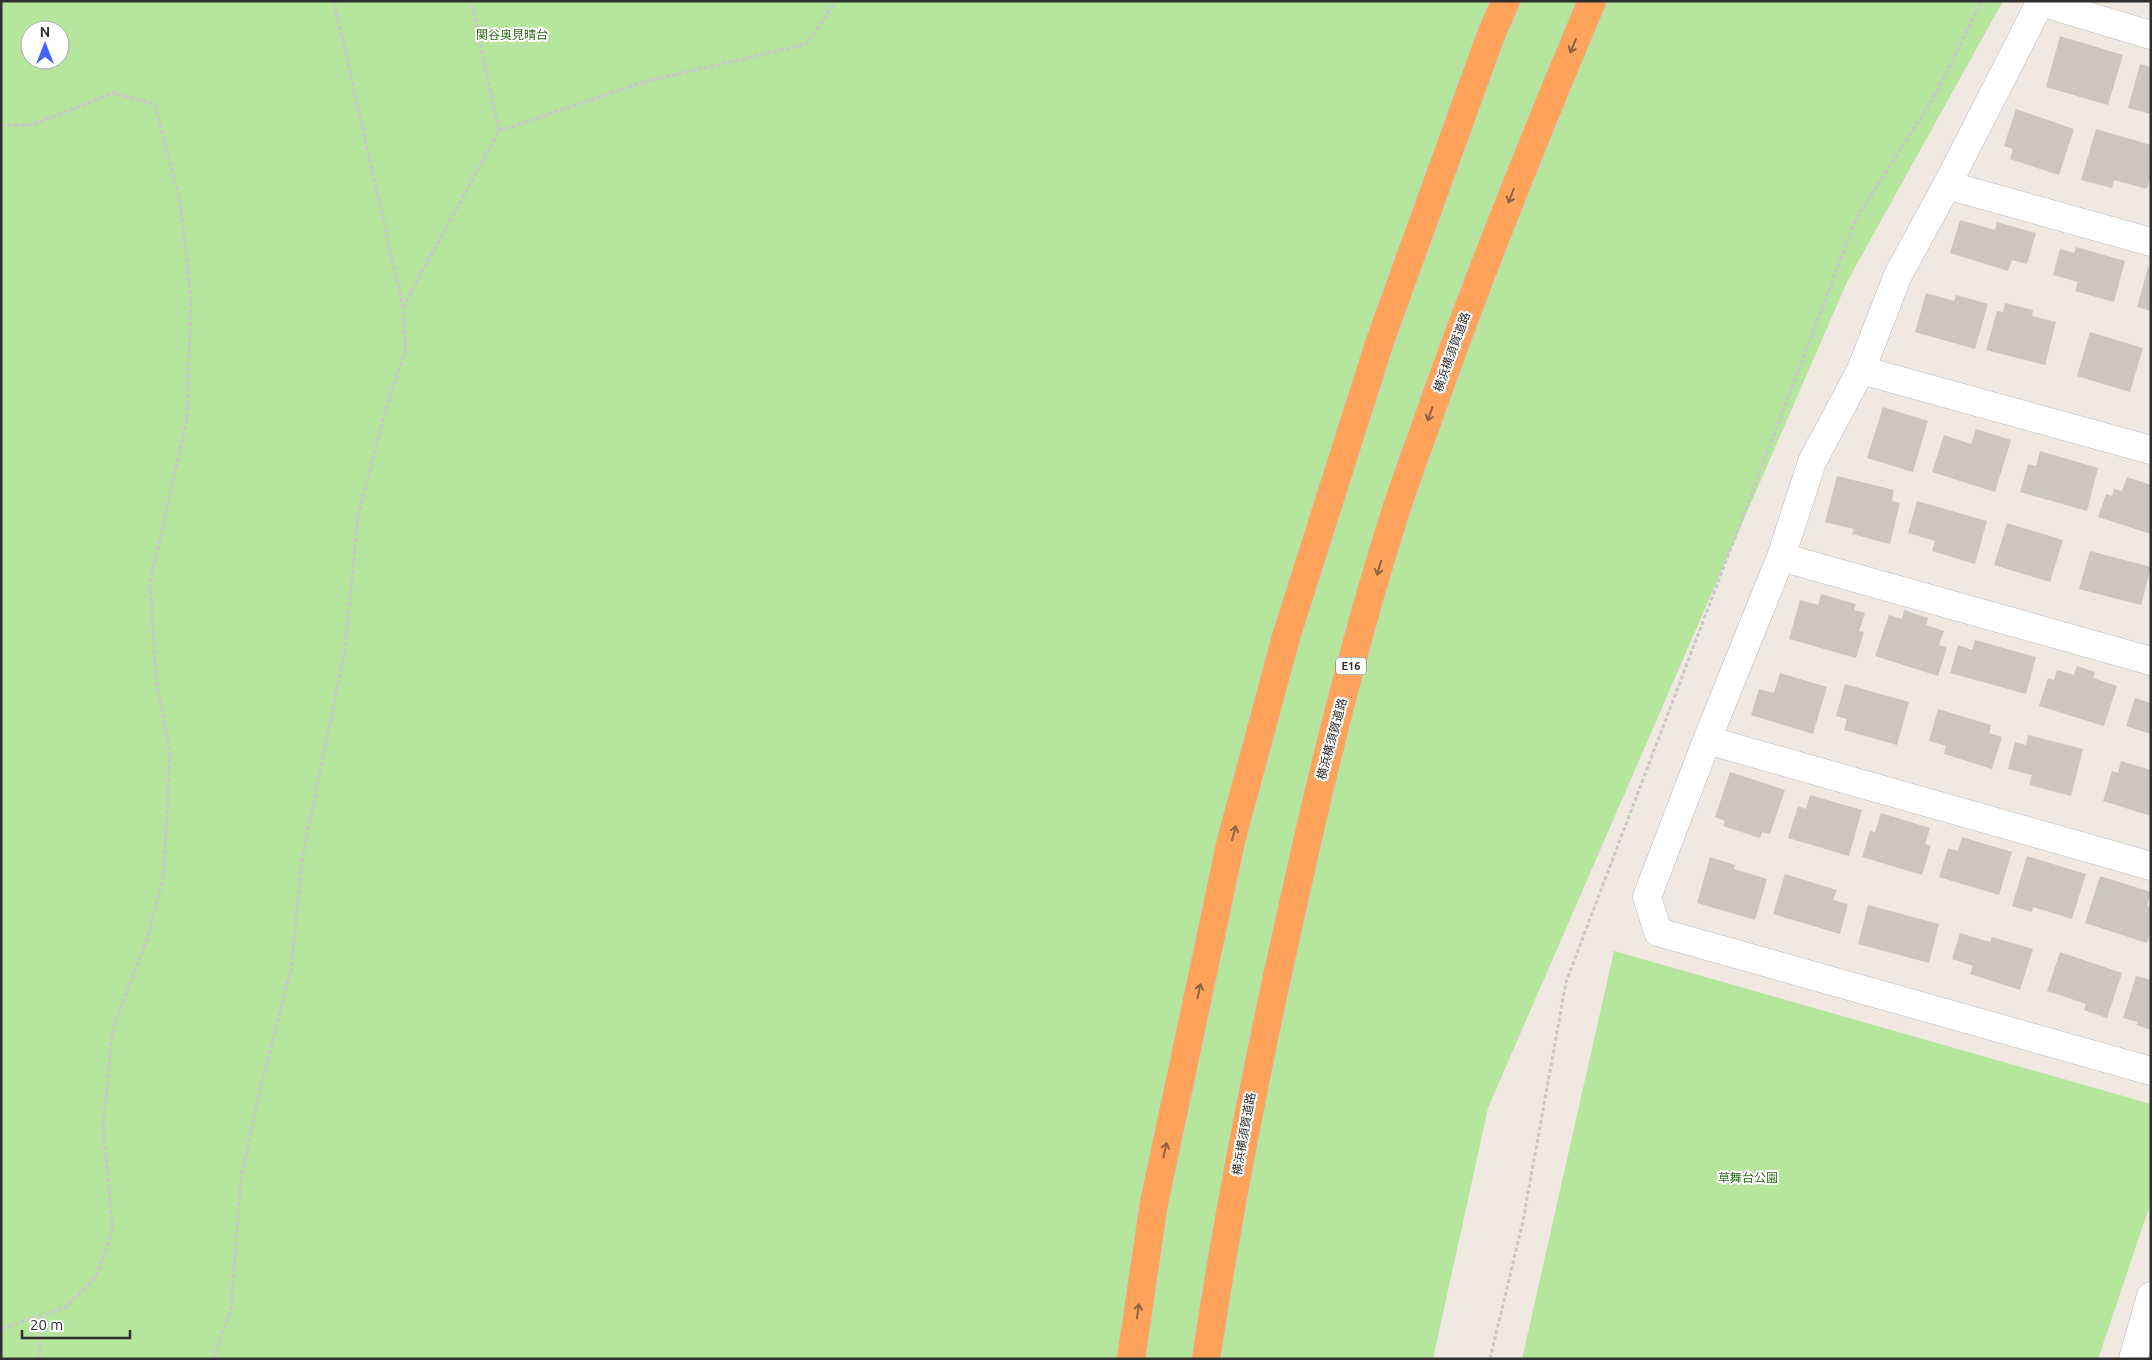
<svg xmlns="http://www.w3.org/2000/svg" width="2152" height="1360" font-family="Ubuntu,'Noto Sans JP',sans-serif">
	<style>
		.green { fill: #b6e59e; fill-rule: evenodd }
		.building { fill: #cbc7bf }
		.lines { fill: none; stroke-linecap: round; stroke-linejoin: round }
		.minor-casing { stroke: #b4b7c1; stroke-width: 29 }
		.highway-casing { stroke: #c9c9c9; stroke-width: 29 }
		.path { stroke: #c9c9c9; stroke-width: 3; stroke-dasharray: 4 2.5; stroke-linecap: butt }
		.minor { stroke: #fff; stroke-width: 28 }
		.highway { stroke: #ffa35c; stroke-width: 28 }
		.oneway { stroke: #8c6343 }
		.labels { text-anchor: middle; stroke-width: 4; stroke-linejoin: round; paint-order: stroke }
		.shield { fill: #fff; stroke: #6d6d6d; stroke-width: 1 }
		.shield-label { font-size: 11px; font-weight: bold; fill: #2e2e2e }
		.park-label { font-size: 12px; fill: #2c6e1b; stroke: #fff }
		.street-label { font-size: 12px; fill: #2e2e2e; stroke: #fff }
	</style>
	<rect width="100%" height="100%" fill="#efe9e1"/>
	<path class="green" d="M1,1h2002l-156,281 -359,826 -55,251h-1432zM30,30h30v30h-30z
		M1614,951l537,153v98l-53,157h-576z"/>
	<path class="building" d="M2060,36l63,19 -15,50 -62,-18z
		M2140,64l11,3v47l-23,-6z
		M2016,109l58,20 -15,46 -49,-16 3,-10 -9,-3z
		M2096,129l55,16v30l-4,14 -33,-9 -2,8 -31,-8z
		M1960,220l35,10 2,-8 39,11 -9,31 -15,-4 -4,11 -58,-18z
		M2076,247l49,14 -11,41 -39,-11 3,-9 -25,-7 7,-26 14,4z
		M2148,267l3,1v43l-14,-4z
		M1926,293l28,8 2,-6 32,9 -13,45 -60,-17z
		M2005,303l28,7 -1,6 24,6 -11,43 -59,-15 11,-39 6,1z
		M2090,332l53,16 -13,44 -53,-16z
		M1883,407l45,14 -15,51 -46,-14z
		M1976,429l35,11 -16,52 -63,-20 12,-37 27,9z
		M2040,451l58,17 -11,43 -67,-19 8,-28 8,2z
		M1837,476l57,14 -2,11 8,2 -10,41 -38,-10 2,-5 -29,-7z
		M2127,477l24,8v49l-53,-17 8,-23 6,2 2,-7 8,2z
		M1917,501l70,20 -12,43 -43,-13 3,-10 -27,-8z
		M2007,523l56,17 -13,42 -56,-17z
		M2090,551l61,16 -10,38 -62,-16z
		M1821,594l35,10 -2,6 11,3 -6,18 5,1 -8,26 -67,-19 11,-39 18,5z
		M1904,610l24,8 -2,7 18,6 -5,14 8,2 -9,29 -63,-20 14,-41 13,4z
		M1975,640l61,17 -10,37 -76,-21 8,-28 14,5z
		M2077,666l18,6 -2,6 24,8 -13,40 -65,-20 9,-28 6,2 3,-10 17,5z
		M1780,673l47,14 -14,47 -62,-19 8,-26 15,4z
		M1845,684l64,18 -12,43 -53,-15 3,-11 -11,-3z
		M2135,698l16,5v31l-25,-8z
		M1938,709l53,16 -2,8 13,4 -10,32 -48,-15 2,-8 -17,-5z
		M2028,735l55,14 -12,47 -42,-11 3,-10 -24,-6 7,-27 11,3z
		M2121,761l30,9v46l-48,-15 9,-30 6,2z
		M1730,772l55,18 -15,44 -8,-2 -2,6 -37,-12 2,-5 -10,-4z
		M1810,795l52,15 -13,46 -61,-18 10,-32 8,3z
		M1881,813l49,15 -5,16 6,2 -9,29 -60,-18 8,-26 5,1z
		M1962,837l50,15 -13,43 -60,-18 9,-29 10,3z
		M2027,856l59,18 -14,45 -39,-12 -1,5 -20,-6z
		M1710,857l25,8 -1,4 33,10 -12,41 -58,-17z
		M1785,874l52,16 -4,10 15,4 -8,30 -67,-20z
		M2100,876l51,16 -4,14 4,1v24l-4,12 -62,-20z
		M1868,905l71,19 -10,39 -71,-19z
		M1960,933l30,9 2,-5 41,12 -13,41 -50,-16 3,-8 -21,-7z
		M2060,952l62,21 -15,45 -23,-8 2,-6 -39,-13z
		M2136,976l15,4v50l-15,-5 2,-3 -15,-4z"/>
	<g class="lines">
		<defs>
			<path id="minor" d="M2041,1l-94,184 -49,90 -37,95 -49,92 -31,95 -74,183 -60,157 11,35 493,139
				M2041,2l110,33
				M1947,185l204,57
				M1861,370l290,80
				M1781,557l370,104
				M1707,740l444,126
				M2133,1359l18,-63"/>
			<path id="highway" d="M1131,1359l23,-156 77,-362 55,-204 94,-296 112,-309 14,-31
				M1206,1359c23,-153 53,-304 87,-454 28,-128 59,-255 98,-379 10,-34 23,-67 35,-101 50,-144 107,-284 166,-424"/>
		</defs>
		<use href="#minor" class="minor-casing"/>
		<use href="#highway" class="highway-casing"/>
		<path class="path" d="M1,125h31l81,-32 42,11 25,96 11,98 -4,121 -37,164 6,95 14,74 -6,121 -17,67 -34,88 -10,97 10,105 -17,47 -30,30 -65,22
			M499,131l145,-49 163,-38 29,-43
			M403,307l96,-176 -28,-130
			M39,1359l3,-44
			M213,1359l18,-49 10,-131 20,-94 30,-115 11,-111 43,-208 13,-134 27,-105 21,-64 -3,-41 -69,-306
			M1490,1359l33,-138 43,-239 290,-763 80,-125 46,-93"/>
		<use href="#minor" class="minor"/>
		<use href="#highway" class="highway"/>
	</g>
	<defs><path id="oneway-shaft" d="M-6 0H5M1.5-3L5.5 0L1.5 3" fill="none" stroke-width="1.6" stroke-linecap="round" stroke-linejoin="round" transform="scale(1.25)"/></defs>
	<g class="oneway">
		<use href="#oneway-shaft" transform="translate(1573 46) rotate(113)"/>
		<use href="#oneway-shaft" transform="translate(1511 196) rotate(111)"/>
		<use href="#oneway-shaft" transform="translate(1430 414) rotate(109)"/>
		<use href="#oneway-shaft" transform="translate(1379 568) rotate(106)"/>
		<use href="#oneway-shaft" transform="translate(1234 833) rotate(-75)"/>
		<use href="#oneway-shaft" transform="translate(1199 991) rotate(-78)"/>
		<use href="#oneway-shaft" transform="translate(1165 1150) rotate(-78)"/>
		<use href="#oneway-shaft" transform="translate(1138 1311) rotate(-82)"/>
	</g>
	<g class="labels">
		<rect class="shield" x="1336" y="657.5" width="30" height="17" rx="4"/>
		<g class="shield-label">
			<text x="1351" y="670">E16</text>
		</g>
		<g class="park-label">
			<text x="512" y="39">関谷奥見晴台</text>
			<text x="1748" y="1182">草舞台公園</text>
		</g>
		<g class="street-label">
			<text transform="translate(1452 352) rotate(-70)" y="4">横浜横須賀道路</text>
			<text transform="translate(1332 739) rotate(-75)" y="4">横浜横須賀道路</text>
			<text transform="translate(1244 1134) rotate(-80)" y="4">横浜横須賀道路</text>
		</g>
	</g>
	<rect width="2152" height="1360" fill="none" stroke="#2e2e2e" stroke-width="5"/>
	<g transform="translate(45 45)"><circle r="24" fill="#ffffff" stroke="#ababab"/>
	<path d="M0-4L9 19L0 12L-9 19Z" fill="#4264fb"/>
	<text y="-8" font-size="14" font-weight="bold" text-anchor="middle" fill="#2e2e2e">N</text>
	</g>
	<path d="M22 1330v8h108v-8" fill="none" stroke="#2e2e2e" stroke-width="2.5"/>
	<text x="30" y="1330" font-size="15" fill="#2e2e2e" stroke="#ffffff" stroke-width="4" paint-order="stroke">20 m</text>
</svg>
